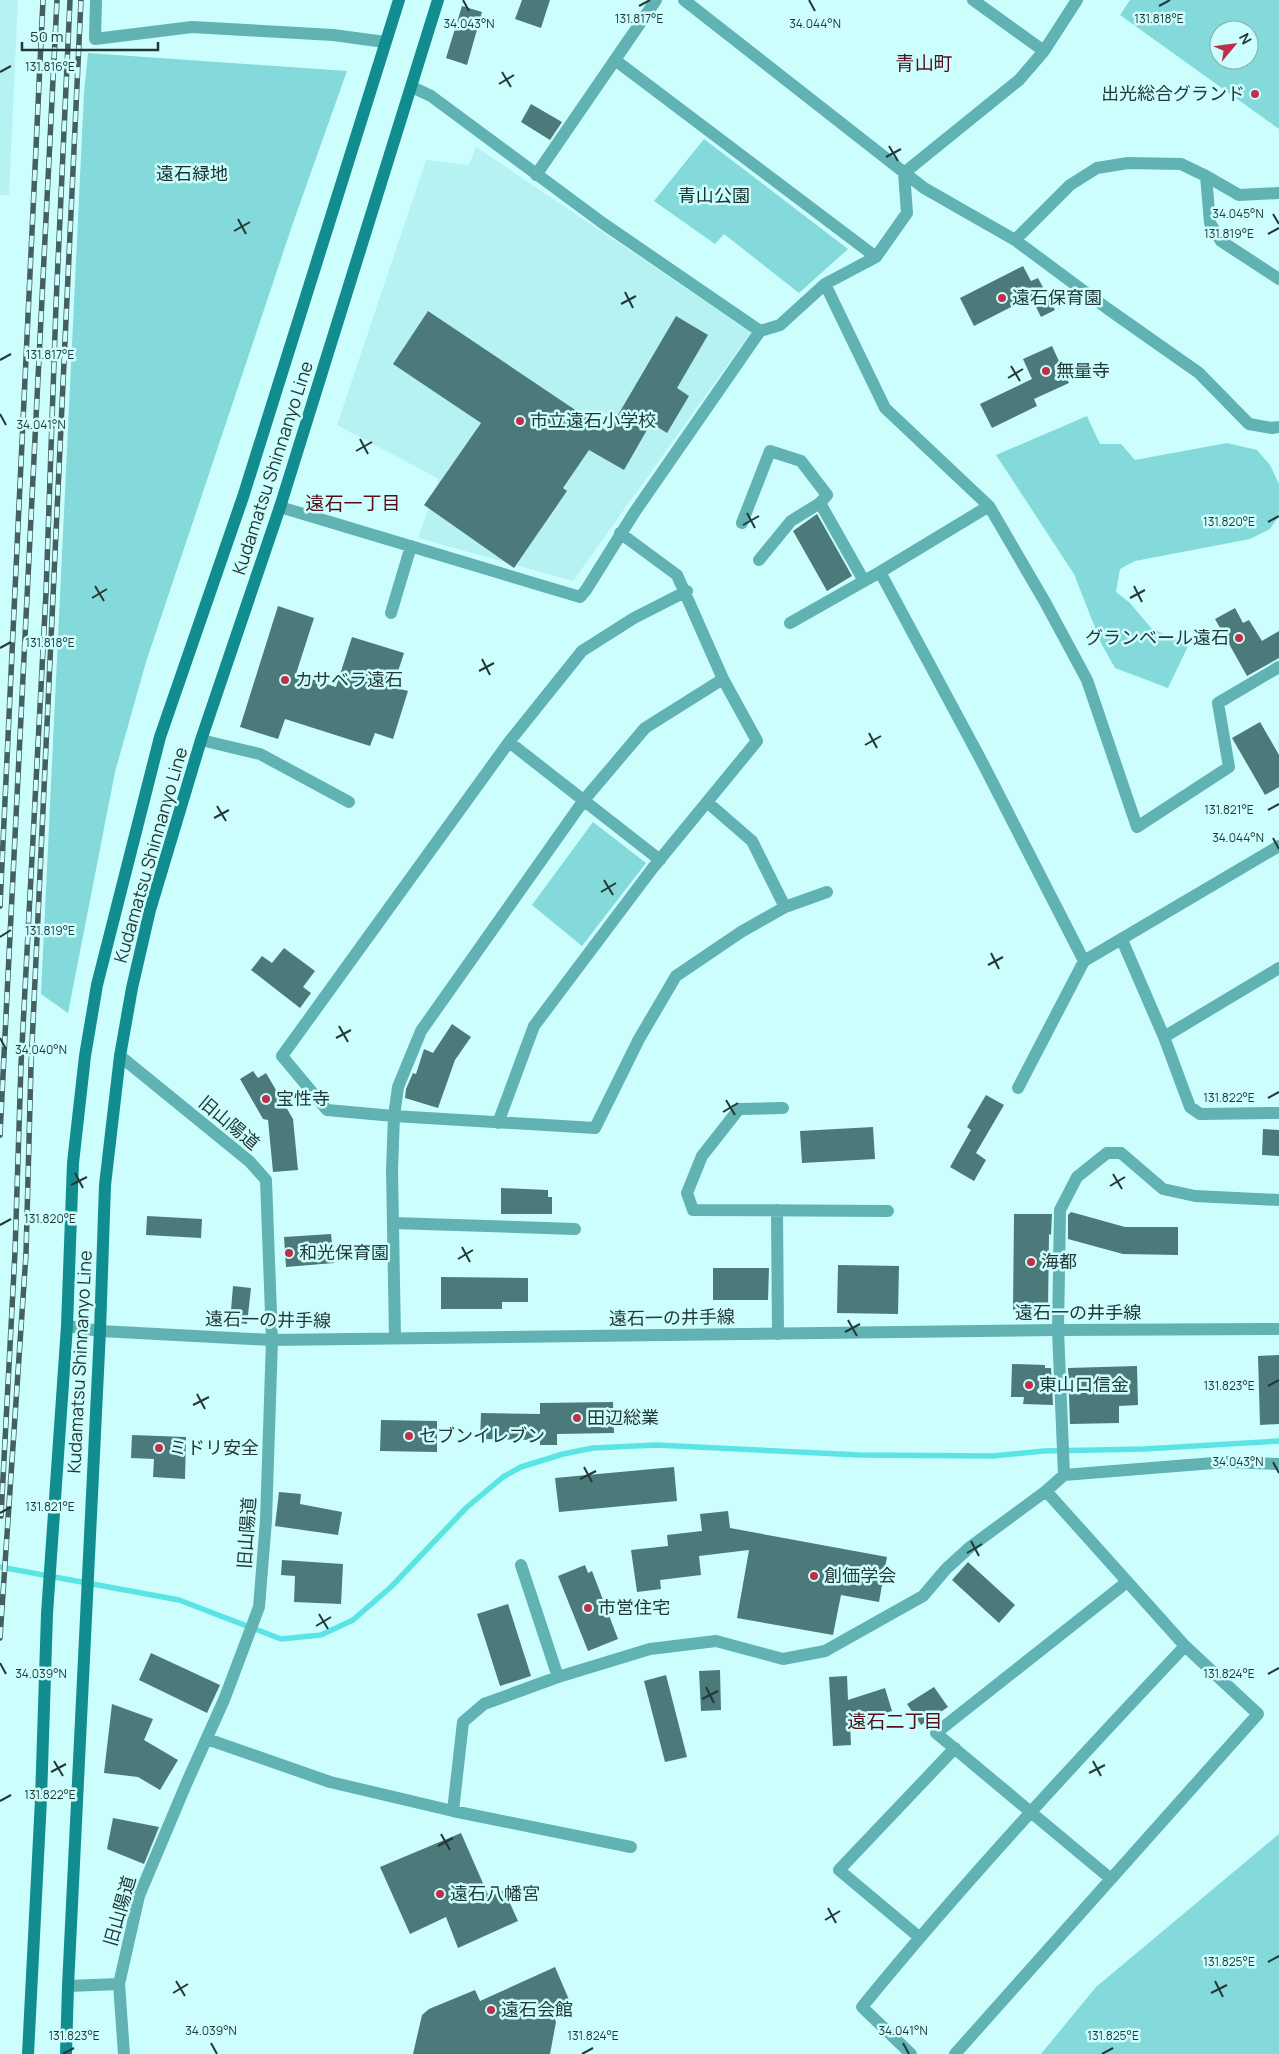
<svg xmlns="http://www.w3.org/2000/svg" width="1279" height="2054" font-family="Manrope,'Noto Sans JP',sans-serif">
	<style>
		.built { fill: #b7f2f2 }
		.green { fill: #84d9da; fill-rule: evenodd }
		.lines { fill: none; stroke-linecap: round; stroke-linejoin: round }
		.stream { stroke: #5be4e5; stroke-width: 5.5 }
		.building { fill: #4c7a7a }
		.minor { stroke: #61b2b3; stroke-width: 12 }
		.tertiary { stroke: #61b2b3; stroke-width: 12 }
		.secondary { stroke: #128d8f; stroke-width: 12 }
		.rail-casing { stroke: #455f5f; stroke-width: 5.5 }
		.rail { stroke: #cdfefe; stroke-width: 4; stroke-dasharray: 11; stroke-linecap: butt }
		.ticks { fill: none; stroke: #243838; stroke-width: 2 }
		.poi-dot { fill: #c02f49; stroke: #cdfefe; stroke-width: 2 }
		.labels { text-anchor: middle; stroke-width: 5; stroke-linejoin: round; paint-order: stroke }
		.poi-label { font-size: 18px; fill: #243838; stroke: #cdfefe; text-anchor: start }
		.park-label { font-size: 18px; fill: #182f2f; stroke: #cdfefe }
		.street-label { font-size: 18px; fill: #243838; stroke: #cdfefe }
		.neighbourhood-label { font-size: 19px; fill: #540f1b; stroke: #cdfefe }
		.ticks-label { font-size: 12px; text-anchor: middle; fill: #243838; stroke: #cdfefe; stroke-width: 5; stroke-linejoin: round; paint-order: stroke }
	</style>
	<rect width="100%" height="100%" fill="#cdfefe"/>
	<path class="built" d="M0,0h18l-9,195h-9z
		M476,147l275,185 -178,249 -155,-43 21,-59 -102,-54 89,-265 43,5z"/>
	<path class="green" d="M1130,0h149v129l-159,-114zM1219,30h30v30h-30z
		M88,53l259,18 -54,152 -147,439 -31,110 -47,241 -27,-19 43,-901z
		M704,139l144,110 -49,44 -75,-59 -9,10 -61,-43z
		M1087,416l13,28h21l14,16 92,-17 30,7 13,15 9,19v27l-1,6 -8,12 -20,10 -115,22 -15,8 -4,23 14,11 22,26 37,15 -21,44 -53,-20 -14,-25 -27,-69 -78,-119z
		M593,822l53,41 -64,83 -50,-41z
		M1279,1834v220h-238l55,-67z"/>
	<g class="lines">
		<path class="stream" d="M0,1567l179,33 102,39 40,-4 32,-15 39,-34 74,-78 37,-31 18,-10 42,-13 30,-6 63,-3 204,10 133,1 51,-5 100,-2 135,-8"/>
	</g>
	<path class="building" d="M522,0h28l-9,28 -26,-9z
		M462,6l20,6 -15,53 -21,-7z
		M531,104l31,18 -12,18 -29,-18z
		M1023,266l8,15 7,-3 17,32 -14,7 -10,-20 -57,29 -14,-28z
		M428,311l180,121 68,-116 32,19 -31,53 12,8 -22,37 -16,-10 -27,47 -35,-20 -26,38 4,3 -53,77 -90,-63 57,-82 -88,-59z
		M1052,346l17,37 -35,16 3,7 -45,22 -12,-24 52,-25 -9,-20z
		M817,514l35,62 -25,15 -34,-60z
		M278,606l36,12 -18,56 40,13 16,-50 52,16 -11,34 15,4 -15,48 -18,-6 -5,13 -85,-27 -7,20 -38,-12z
		M1235,608l8,15 6,-3 13,21 17,-10v27l-32,18 -32,-57z
		M1260,722l19,33v32l-14,8 -33,-57z
		M284,948l31,23 -12,16 8,6 -11,15 -49,-38 11,-14 10,7z
		M452,1024l19,13 -16,23 -17,48 -33,-10 1,-9 7,-16 3,1 8,-25 9,4z
		M253,1071l5,7 8,-5 27,46 5,51 -25,2 -5,-52 -5,-1 -23,-40z
		M986,1095l18,10 -28,48 10,7 -12,21 -24,-14 21,-37 -4,-3z
		M873,1127l2,32 -73,4 -2,-32z
		M1263,1129l16,1v26l-17,-1z
		M501,1188l47,2v7h4v17h-51z
		M1071,1212l54,15h53v28l-55,-1 -55,-15v-24z
		M1014,1214h38l-1,21 -2,-1 -1,76h-35z
		M147,1216l55,3 -1,19 -55,-3z
		M331,1234l3,29 -48,4 -2,-30z
		M838,1265l61,1 -1,48 -61,-1z
		M713,1268h56l-1,32h-55z
		M441,1277l87,1v24h-26v7h-61z
		M233,1286l18,2 -4,36 -17,-2z
		M1279,1355v69l-19,1 -2,-69z
		M1012,1364l33,1v3h6l2,37 -30,-1 1,-7h-13z
		M1137,1366l1,39 -19,1v17l-49,1 -2,-56z
		M613,1402l1,31 -57,1v11h-17v-5l-60,-1 1,-26 59,1v-11z
		M381,1420l56,1v31l-57,-1z
		M132,1435l54,2 -1,42 -32,-2 1,-18 -23,-1z
		M674,1467l3,34 -118,11 -4,-34z
		M279,1492l22,2 -1,10 42,8 -4,23 -63,-9z
		M728,1511l2,17 157,29 -8,45 -38,-7 -8,40 -96,-17 12,-68 -50,6 2,19 -41,5 1,9 -24,3 -6,-42 37,-4 -1,-11 35,-4 -2,-17z
		M282,1560l61,4 -2,40 -47,-2 1,-26 -14,-1z
		M968,1562l47,43 -16,18 -47,-43z
		M585,1565l3,8 4,-2 26,68 -30,12 -30,-75z
		M508,1604l23,72 -31,10 -23,-72z
		M151,1653l69,32 -13,28 -68,-33z
		M720,1670l1,40 -20,1 -2,-40z
		M666,1675l21,82 -22,5 -21,-81z
		M847,1676l1,24 37,-12 7,23 -42,13 1,21 -18,1 -4,-69z
		M934,1687l14,20 -27,18 -14,-21z
		M112,1704l41,15 -9,21 34,20 -18,30 -22,-13 -34,-4z
		M113,1818l46,9 -15,37 -37,-15z
		M461,1833l28,64 15,-7 14,31 -60,27 -12,-31 -36,17 -30,-67z
		M555,1967l15,35 -19,9 5,11 -6,32h-137l9,-39 7,-6 46,-19 5,11z"/>
	<g class="lines">
		<path class="minor" d="M684,0l240,188 91,52 93,69 91,64 50,51 23,4 7,-1
			M973,0l71,51
			M615,60l261,197
			M412,87l19,9 173,128 156,107
			M904,173l115,-93 25,-29 33,-51
			M1206,176l4,47 11,18 58,38
			M1015,240l55,-55 27,-17 31,-5 53,1 25,12 33,19 40,-2
			M825,284l60,124 104,98 56,96 42,78 50,147 92,-60 -11,-64 61,-36
			M820,503l44,78
			M989,506l-109,66 101,188 103,201
			M280,507l300,90 6,-7 48,-77 126,-182 20,-6 45,-41 51,-27 31,-44 -3,-40
			M742,523l28,-72 31,10 26,34 -7,8 -29,18 -32,39
			M687,591l-53,27 -52,33 -73,91 -227,314 45,54 67,6 201,12 44,-89 37,-63 65,-44 44,-25 42,-15
			M391,613l20,-67
			M790,623l90,-51
			M201,740l59,14 89,48
			M509,742l151,118
			M707,802l45,39 33,66
			M1122,940l42,97 26,70 10,7 79,-1
			M1164,1037l115,-69
			M120,1056l129,105 17,19 6,160 -6,180 -7,87 -35,93 -37,82 -48,114 -20,88 5,70
			M1018,1088l66,-127 195,-115
			M783,1108l-44,1 -37,47 -15,37 6,17 195,1
			M394,1116l4,-29 23,-56 163,-231 61,-72 78,-49
			M498,1123l36,-97 118,-157 105,-128 -34,-62 -46,-104 -57,-42
			M777,1210l1,124
			M393,1223l182,6
			M1064,1475l-6,-145 2,-120 17,-33 30,-24h14l42,36 32,7 84,4
			M521,1565l37,112
			M207,1739l123,43 123,29 178,36
			M453,1811l10,-89 21,-18 74,-27 92,-28 66,-8 67,18 42,-8 98,-55 23,-27 24,-22 76,-56 18,-16 162,-13 53,2
			M1111,1879l-175,-146 191,-151
			M919,1937l-80,-67 116,-122
			M68,1986l51,-2
			M911,2054l-49,-47c102,-125 212,-243 323,-361
			M955,2054l303,-340 -73,-68 -139,-155"/>
		<path class="tertiary" d="M96,0l-1,39 97,-12 141,8 52,7
			M536,175l120,-175
			M394,1116l-2,54 3,168
			M67,1326l33,5 172,9 786,-10 221,-1"/>
		<path class="secondary" d="M28,2054l13,-255 6,-185 20,-288 6,-163 12,-107 12,-71 63,-248 83,-240 156,-497
			M66,2054l2,-68 32,-655 5,-146 15,-129 12,-68 18,-78 51,-170 79,-233 158,-507"/>
		<defs>
			<path id="rail" d="M0,906l43,-906
				M0,1135l57,-1135
				M1,1516l14,-264 6,-187 25,-472 10,-288 14,-305
				M0,1638l26,-384 5,-188 50,-1066"/>
		</defs>
		<use href="#rail" class="rail-casing"/>
		<use href="#rail" class="rail"/>
	</g>
	<path class="ticks" d="M463,0l6,11M809,0l6,11M639,6l11,-6M1159,6l11,-6M0,72l11,-6M502,72l9,15M499,84l15,-9M889,146l9,15M886,157l15,-8M1273,214l6,10M238,219l8,15M234,231l16,-9M1268,234l11,-6M625,292l8,16M621,304l15,-8M0,360l11,-6M1011,366l9,15M1008,378l15,-9M0,414l6,11M360,439l8,15M356,451l16,-9M747,513l8,15M1268,522l11,-6M743,525l16,-9M95,586l9,15M1134,586l8,16M92,598l15,-9M1130,598l15,-8M0,648l11,-6M482,659l8,16M479,671l15,-8M869,733l8,15M865,745l16,-9M217,806l9,15M1268,810l11,-6M214,818l15,-8M1273,838l6,11M604,880l9,15M601,892l15,-9M0,937l11,-7M991,953l8,16M988,965l15,-8M339,1026l9,16M0,1038l6,11M336,1038l15,-8M1268,1098l11,-6M726,1100l9,15M723,1112l15,-9M75,1173l8,15M1113,1174l9,15M71,1185l16,-8M1110,1186l15,-9M0,1225l11,-6M462,1247l8,15M458,1259l15,-9M848,1320l9,16M845,1332l15,-8M1268,1386l11,-6M197,1394l8,15M193,1405l16,-8M1273,1462l6,11M584,1467l8,15M580,1479l16,-8M0,1513l11,-6M971,1541l8,15M967,1553l15,-9M319,1614l9,15M316,1626l15,-9M0,1663l6,11M1268,1674l11,-6M706,1687l8,16M702,1699l16,-8M54,1761l9,15M1093,1761l8,15M51,1772l15,-8M1089,1773l16,-8M0,1801l11,-6M441,1834l9,16M438,1846l15,-8M828,1908l8,15M825,1920l15,-9M1268,1962l11,-6M176,1981l9,15M1215,1981l8,16M173,1993l15,-9M1211,1993l16,-8M211,2043l6,11M903,2043l6,11M63,2054l11,-6M582,2054l11,-6M1102,2054l11,-6"/>
	<g class="poi-dot">
		<circle cx="1255" cy="94" r="5"/>
		<circle cx="1002" cy="298" r="5"/>
		<circle cx="1046" cy="371" r="5"/>
		<circle cx="520" cy="421" r="5"/>
		<circle cx="1239" cy="638" r="5"/>
		<circle cx="285" cy="680" r="5"/>
		<circle cx="266" cy="1099" r="5"/>
		<circle cx="289" cy="1253" r="5"/>
		<circle cx="1031" cy="1262" r="5"/>
		<circle cx="1029" cy="1385" r="5"/>
		<circle cx="577" cy="1418" r="5"/>
		<circle cx="409" cy="1436" r="5"/>
		<circle cx="159" cy="1448" r="5"/>
		<circle cx="814" cy="1576" r="5"/>
		<circle cx="588" cy="1608" r="5"/>
		<circle cx="440" cy="1894" r="5"/>
		<circle cx="491" cy="2010" r="5"/>
	</g>
	<g class="labels">
		<g class="poi-label">
			<text x="1245" y="100" text-anchor="end">出光総合グランド</text>
			<text x="1012" y="304">遠石保育園</text>
			<text x="1056" y="377">無量寺</text>
			<text x="530" y="427">市立遠石小学校</text>
			<text x="1229" y="644" text-anchor="end">グランベール遠石</text>
			<text x="295" y="686">カサベラ遠石</text>
			<text x="276" y="1105">宝性寺</text>
			<text x="299" y="1259">和光保育園</text>
			<text x="1041" y="1268">海都</text>
			<text x="1039" y="1391">東山口信金</text>
			<text x="587" y="1424">田辺総業</text>
			<text x="419" y="1442">セブンイレブン</text>
			<text x="169" y="1454">ミドリ安全</text>
			<text x="824" y="1582">創価学会</text>
			<text x="598" y="1614">市営住宅</text>
			<text x="450" y="1900">遠石八幡宮</text>
			<text x="501" y="2016">遠石会館</text>
		</g>
		<g class="park-label">
			<text x="192" y="180">遠石緑地</text>
			<text x="714" y="202">青山公園</text>
		</g>
		<g class="street-label">
			<text transform="translate(273 468) rotate(-72)" y="6">Kudamatsu Shinnanyo Line</text>
			<text transform="translate(151 855) rotate(-74)" y="6">Kudamatsu Shinnanyo Line</text>
			<text transform="translate(229 1123) rotate(40)" y="6">旧山陽道</text>
			<text x="1078" y="1319">遠石一の井手線</text>
			<text transform="translate(672 1318) rotate(-1)" y="6">遠石一の井手線</text>
			<text transform="translate(268 1320) rotate(1)" y="6">遠石一の井手線</text>
			<text transform="translate(80 1362) rotate(-87)" y="6">Kudamatsu Shinnanyo Line</text>
			<text transform="translate(247 1533) rotate(-86)" y="6">旧山陽道</text>
			<text transform="translate(120 1911) rotate(-74)" y="6">旧山陽道</text>
		</g>
		<g class="neighbourhood-label">
			<text x="924" y="70">青山町</text>
			<text x="353" y="510">遠石一丁目</text>
			<text x="895" y="1728">遠石二丁目</text>
		</g>
	</g>
	<g class="ticks-label">
		<text x="639" y="23">131.817°E</text>
		<text x="1159" y="23">131.818°E</text>
		<text x="469" y="28">34.043°N</text>
		<text x="815" y="28">34.044°N</text>
		<text x="50" y="71">131.816°E</text>
		<text x="1238" y="218">34.045°N</text>
		<text x="1229" y="238">131.819°E</text>
		<text x="50" y="359">131.817°E</text>
		<text x="41" y="429">34.041°N</text>
		<text x="1229" y="526">131.820°E</text>
		<text x="50" y="647">131.818°E</text>
		<text x="1229" y="814">131.821°E</text>
		<text x="1238" y="842">34.044°N</text>
		<text x="50" y="935">131.819°E</text>
		<text x="41" y="1054">34.040°N</text>
		<text x="1229" y="1102">131.822°E</text>
		<text x="50" y="1223">131.820°E</text>
		<text x="1229" y="1390">131.823°E</text>
		<text x="1238" y="1466">34.043°N</text>
		<text x="50" y="1511">131.821°E</text>
		<text x="41" y="1678">34.039°N</text>
		<text x="1229" y="1678">131.824°E</text>
		<text x="50" y="1799">131.822°E</text>
		<text x="1229" y="1966">131.825°E</text>
		<text x="211" y="2035">34.039°N</text>
		<text x="903" y="2035">34.041°N</text>
		<text x="74" y="2040">131.823°E</text>
		<text x="593" y="2040">131.824°E</text>
		<text x="1113" y="2040">131.825°E</text>
	</g>
	<g transform="translate(1234 45) rotate(61)"><circle r="24" fill="#cdfefe" stroke="#89afaf"/>
	<path d="M0-4L9 19L0 12L-9 19Z" fill="#c02f49"/>
	<text y="-8" font-size="14" font-weight="bold" text-anchor="middle" fill="#243838">N</text>
	</g>
	<path d="M22 42v8h136v-8" fill="none" stroke="#243838" stroke-width="2.5"/>
	<text x="30" y="42" font-size="15" fill="#243838" stroke="#cdfefe" stroke-width="4" paint-order="stroke">50 m</text>
</svg>
